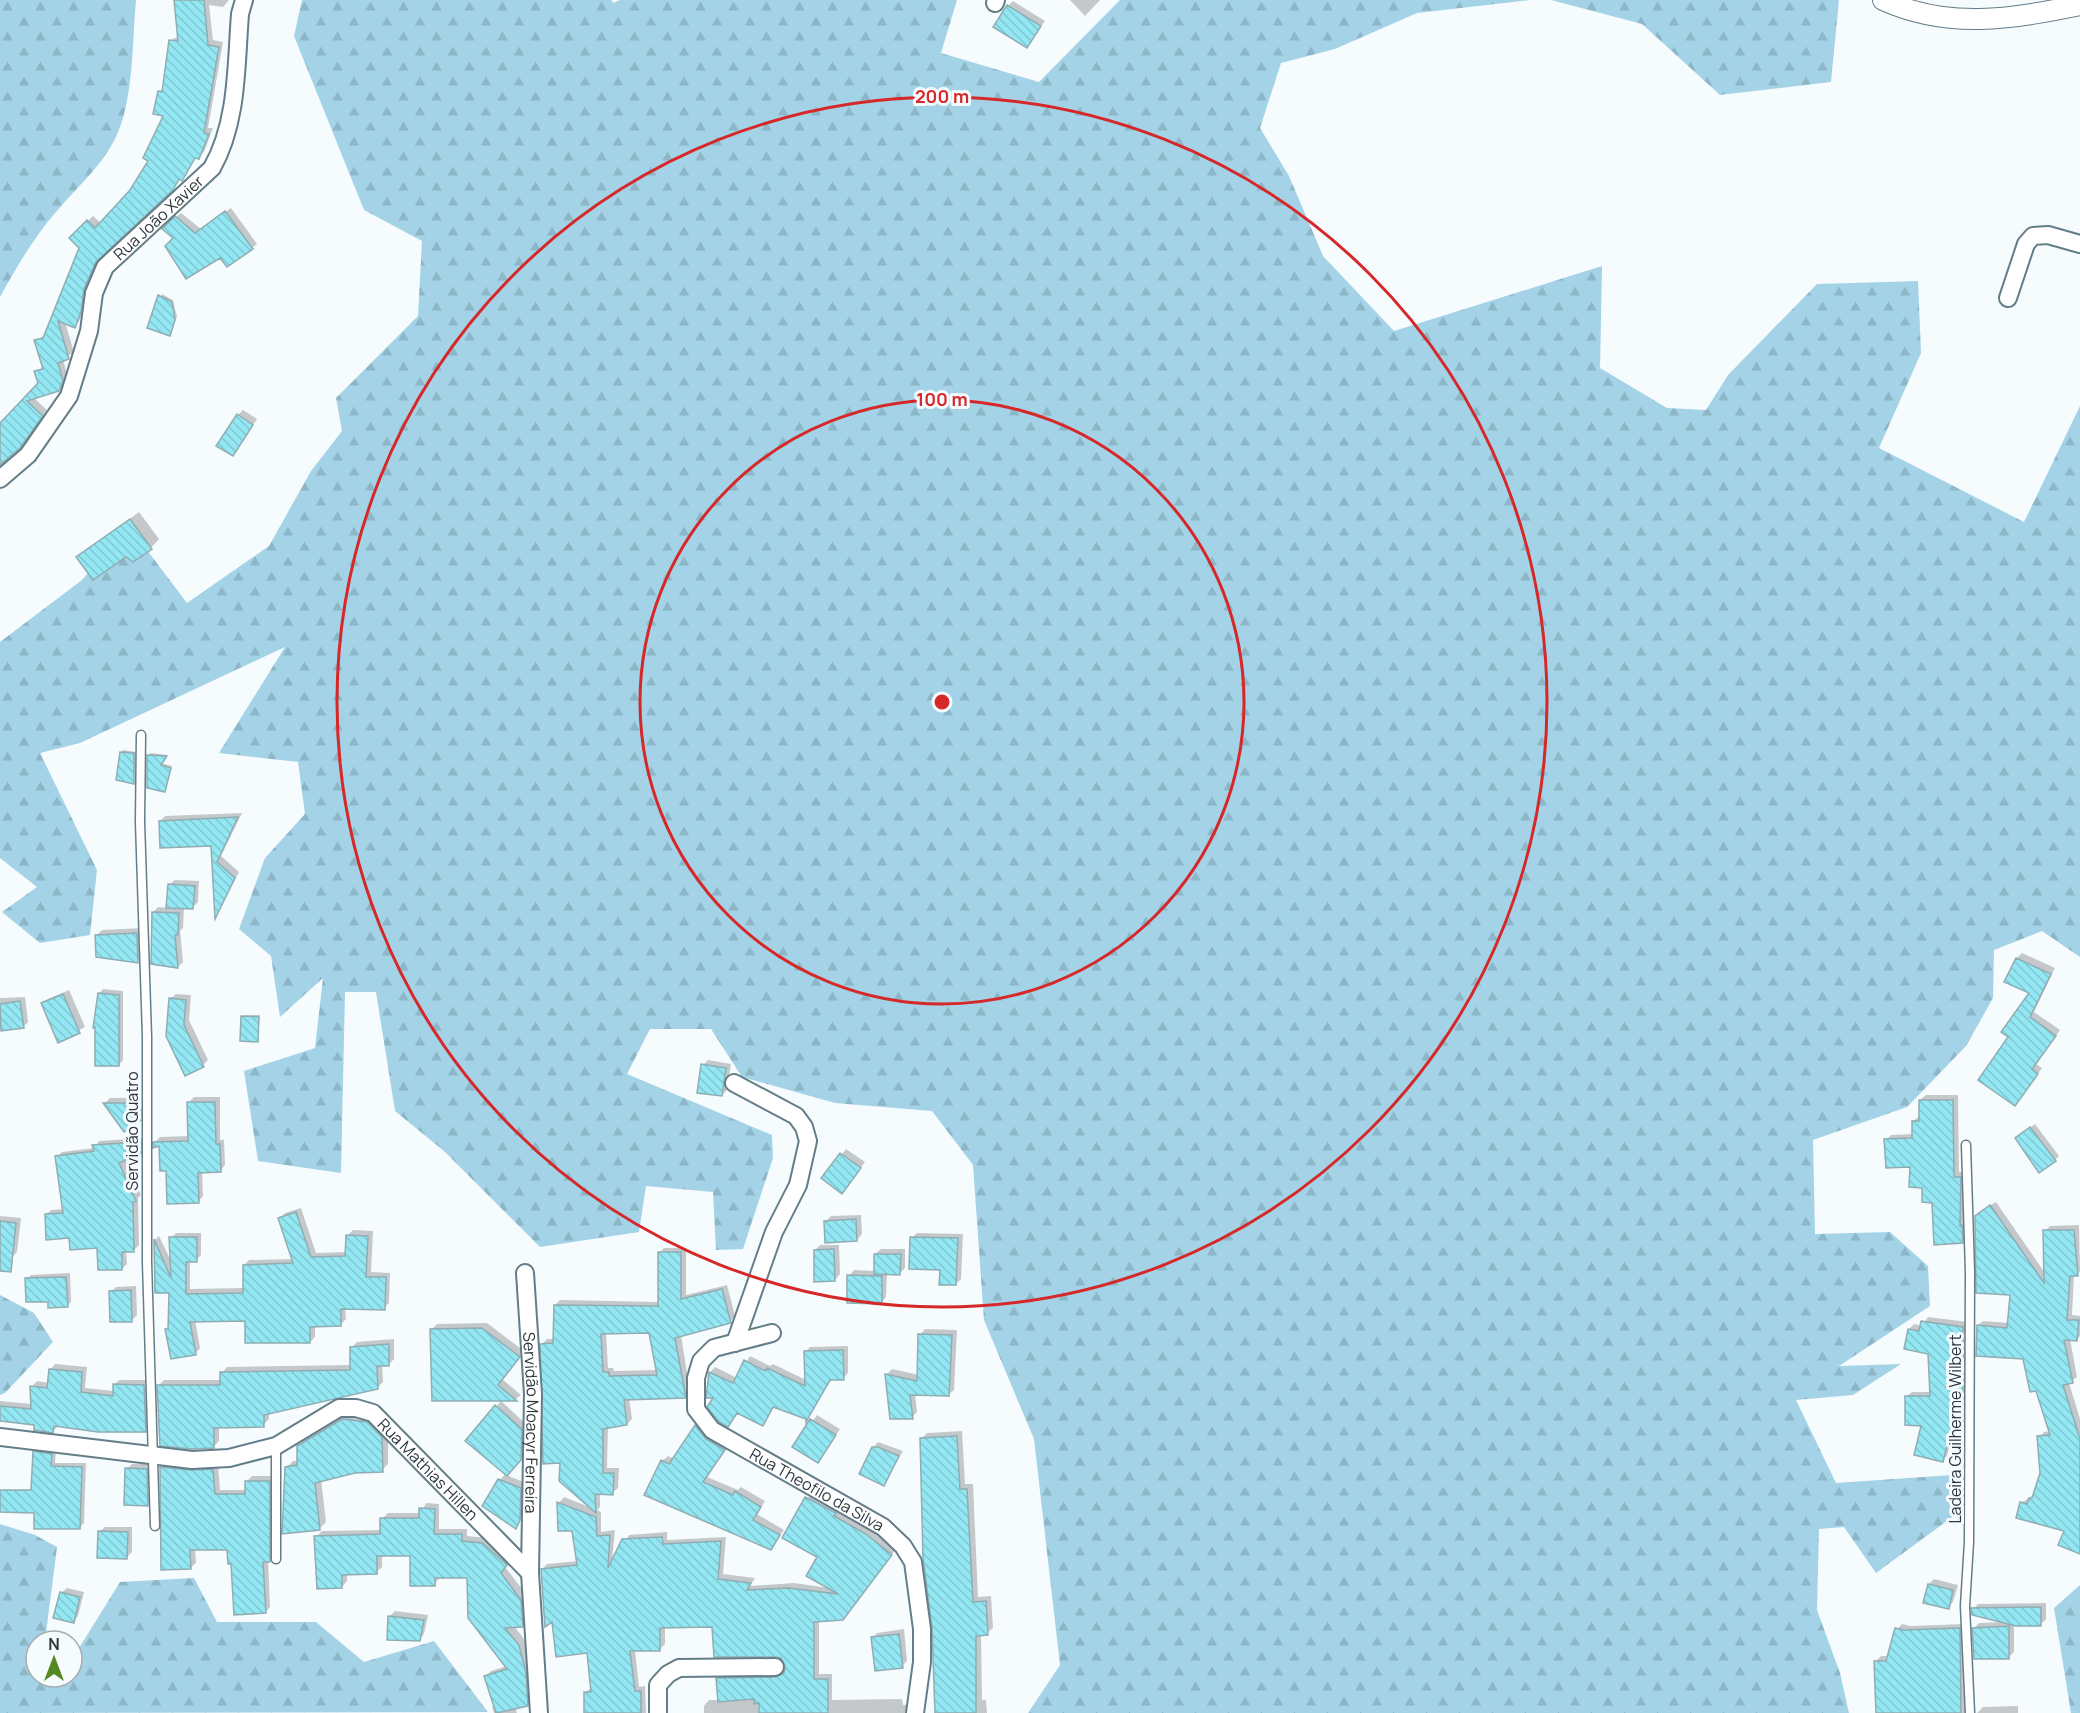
<svg xmlns="http://www.w3.org/2000/svg" width="2080" height="1713" font-family="Manrope,sans-serif">
	<style>
		.forest { fill: url(#forest-firs) }
		.shadow { fill: #0003; fill-rule: evenodd }
		.building { fill: url(#building-back-hatch); stroke: #8fadb2; stroke-width: 1.5; fill-rule: evenodd }
		.lines { fill: none; stroke-linecap: round; stroke-linejoin: round }
		.service-casing { stroke: #647e89; stroke-width: 11 }
		.minor-casing { stroke: #647e89; stroke-width: 20 }
		.tertiary-casing { stroke: #647e89; stroke-width: 22 }
		.service { stroke: #fff; stroke-width: 8 }
		.minor { stroke: #fff; stroke-width: 16 }
		.tertiary { stroke: #fff; stroke-width: 20 }
		.ring { fill: none; stroke: #d62828; stroke-width: 3 }
		.labels { text-anchor: middle; stroke-width: 6; stroke-linejoin: round; paint-order: stroke }
		.street-label { font-size: 16px; fill: #2c373c; stroke: #f6fbfe }
		.centre { fill: #d62828; stroke: #f6fbfe; stroke-width: 3 }
		.ring-label { font-size: 18px; text-anchor: middle; font-weight: bold; fill: #d62828; stroke: #f6fbfe; stroke-width: 6; stroke-linejoin: round; paint-order: stroke }
	</style>
	<defs>
		<pattern id="forest-firs" width="22" height="20" patternUnits="userSpaceOnUse" patternTransform="scale(1.5)"><rect width="22" height="20" fill="#a4d3e7"/><path d="M5 1l3.5 6h-7zM16 11l3.5 6h-7z" fill="#8db6c7"/></pattern>
		<pattern id="building-back-hatch" width="6" height="6" patternUnits="userSpaceOnUse" patternTransform="scale(1.5)"><rect width="6" height="6" fill="#92e7f3"/><path d="M-1 5l2 2M0 0l6 6M5-1l2 2" fill="none" stroke="#7ec7d1"/></pattern>
	</defs>
	<rect width="100%" height="100%" fill="#f6fbfe"/>
	<path class="forest" d="M0,0h136c-4,42 -2,104 -22,141 -15,28 -38,47 -58,71 -22,25 -40,56 -56,85z
		M302,0h310l1,3 7,-3h337l-16,53 98,29 81,-82h411l-114,13 -82,36 -54,14 -21,65 29,48 34,80 71,75 208,-65 -2,102 67,40 39,2 22,-35 89,-91 101,-3 3,72 -42,95 145,74 56,-116v551l-38,-26 -48,19 -1,48 -27,48 -59,61 -94,33 2,94 75,-2 38,34 2,40 -91,60 62,-2 -48,31 -57,5 40,83 131,-9 -1,33 -90,66 -32,-46 -25,2 -2,81 23,63 9,40h-821l32,-48 -26,-226 -50,-119 -11,-155 -41,-54 -97,-8 -93,-26 -31,-48h-61l-23,45 145,61 1,23 -30,91 -27,1 -3,-58 -67,-6 -7,46 -99,15 -96,-96 -49,-40 -19,-119h-31l-4,181 -83,-12 -14,-90 71,-23 8,-70 -43,39 -9,-61 -32,-27 26,-71 40,-44 -7,-52 -79,-9 66,-106 -205,96 -40,10 57,117 -7,65 -50,8 -38,-31 35,-25 -37,-29v-216l82,-62 46,-55 59,78 82,-57 42,-75 31,-40 -6,-33 82,-82 4,-75 -58,-31 -70,-174z
		M1551,0h288l-8,82 -111,13 -78,-71z
		M0,1295l34,18 19,29 -48,51 -5,2z
		M0,1524l35,11 22,12 -12,94h-9v36h36v-25l4,1 44,-71 74,-4 23,44h99l48,40 70,-21 54,71 -488,1z
		M2080,1585v128h-9l-17,-105z"/>
	<path class="shadow" d="M175,0h54l-6,7 -14,-2 4,35 10,2 -15,86h5l-9,24 -6,5 -2,-1 -18,26 -76,71 -13,30 -3,23 -7,15 -5,5 -9,-4 9,30 -11,7 4,15 -4,12 -5,6 -24,6 13,12 -22,31 -25,21v-40l39,-38 -3,-12 8,-6 -8,-25 10,-7 35,-87 -10,-9 22,-22 8,7 30,-32 19,-30 15,-46 -6,-23 5,-5 7,-47 8,-4z
		M1070,0h30l-15,16z
		M1013,1l32,20 -18,25 -19,-40z
		M231,208l26,36 -5,4 -31,8 -46,-18 -11,-10 17,-15 20,16z
		M162,294l11,6 4,17 -7,17 -21,-7z
		M243,410l14,9 -24,35 5,-39z
		M139,512l20,27 -8,9 -25,7 -48,3z
		M123,750l13,2 -2,31 -13,-30z
		M151,753l16,2 -6,8 11,3 -8,24 -15,-35z
		M242,813l-21,43 18,16 -23,44 -4,-71 -52,-24 5,-5z
		M175,880l24,1 -1,21 -5,5h-9l-1,21 -3,3 3,31 -5,5 -25,-55 5,-5 10,1 1,-23z
		M142,928l1,28 -5,5 -41,-26 5,-5z
		M2022,953l33,15 -21,44 26,18 -24,34 6,4 -22,31 -10,-62 21,-44 -14,-35z
		M103,989l20,2v69l-4,5 -20,-71z
		M69,990l16,37 -26,14 -16,-37 5,-5z
		M176,994l15,1 -2,25 19,40 -5,5 -33,-66z
		M25,997l3,25 -5,5 -23,3v-32z
		M245,1015h15l-3,25 -14,-23z
		M708,1060l23,4 -4,26 -5,5 -19,-30z
		M1926,1095h32l1,77h6l2,65 -5,5 -50,-76 -26,-26 5,-5 23,-1 -1,-13 7,-5v-16z
		M194,1097h26v43h4l1,25 -5,6h-18l1,25 -5,6 -31,-32 -7,-27 -5,-1 5,-5 29,-1v-34z
		M110,1098h25l10,16 -5,5 -35,-16z
		M2035,1124l24,32 -4,4 -35,-25z
		M145,1138v9l-20,12 16,36 -3,3 1,47 -5,5h-8l1,14 -5,5 -24,-23 -28,-9 -24,-22 5,-5 13,-1 -7,-52 5,-5 32,-4 5,-7z
		M846,1149l19,13 -18,24 -24,-8z
		M1996,1202l49,71v-42l5,-5 29,-1 1,47 -6,3 -2,40 8,1v20l-3,3h-7l7,38 -8,6 11,36v131l-14,-20 -45,-27 14,-9 6,-21 -2,-36 5,-5 6,-1 -26,-73 -46,-33 5,-4 26,2 2,-30 -30,-82z
		M301,1208l15,45 31,-1 1,-17 5,-5 20,1 -2,41 19,1 -1,30 -5,5h-39l1,11 -5,5 -26,1v12l-5,5 -63,-23 -52,1 5,28 -5,6 -28,-24 3,-3v-35h-14l-1,-52 4,-4 13,27 -1,-25 5,-5h25v22l-5,5h-6v29l55,-1 -1,-23 5,-5 44,-1 -13,-41 5,-5z
		M861,1215l1,19 -5,6 -31,-19 5,-5z
		M0,1216l21,2 -4,34 -5,5 -12,-1z
		M917,1233l46,1 -2,45 -5,5 -44,-46z
		M820,1245h19l1,29 -5,6 -20,-30z
		M664,1248h22v47l41,-10 8,31 -5,6 -49,13 9,57 -5,5 -56,1 3,21 -5,5 -19,2 -1,42h12l-1,20 -6,5h-12v14l-3,3 4,2v20l14,-2 -3,31 17,-26 38,-3v8l59,-3 -3,37 32,4 -5,8 44,-3 35,5 -10,-32 -35,-18 28,-46 59,37 25,20 -48,64 -29,7v54h13v26l70,-1 1,6h7l2,8h-208v-7l5,-6h10l-2,-21 6,-6h59l4,-3v-9l-73,-36 -48,1v18l-5,5 -25,1 4,37 6,-1 1,27h-60l-1,-20 6,-5 -3,-36 -35,-32 -11,-51 5,-5 31,-3 -4,-32h-14l-1,-26 5,-6 28,11 -30,-46 -20,-118 5,-5h7l1,-34 5,-5 100,2 -1,-49zM606,1332h44l8,38 -44,1 -1,-3h-5z
		M881,1249h24v19l-5,5h-13l-1,24 -5,6 -32,-27 5,-6 21,1v-17z
		M70,1273l1,29 -4,4 -18,-6 -22,-21 4,-4z
		M136,1286l1,29 -5,5 -21,-28 5,-5z
		M1928,1317l40,5 -1,97 -5,5h-7l-8,32 -5,4 -35,-64 5,-4h19l-2,-39 -20,-24 5,-5 8,2z
		M487,1323l37,28 -22,28 19,16 -5,4h-82l-2,-70 5,-5z
		M925,1329l32,1 -3,60 -6,5 -33,-2 2,19 -5,5h-21l-4,-43 5,-5 27,6 1,-40z
		M394,1339v20l-5,5h-7l1,18 -5,5 -109,25v7l-6,6 -44,1v15l-6,6 -54,-62 5,-5h58v-7l5,-6 124,-2v-17l6,-6z
		M848,1346v27l-5,5 -11,1 -25,40 -32,-13 -12,18 -25,-12 -10,13 -12,-29h-8l2,-24 5,-5 22,11 13,-22 20,10 3,-2 33,16 -1,-28 5,-5z
		M55,1364l32,3 -2,21 29,3v-6l5,-5h30l1,46 -5,5 -86,-6 -6,6 -17,-8 -36,-3v-19l32,3v-18l5,-5 12,2 1,-13z
		M501,1401l25,23v29l-20,22 20,8 -1,31 -9,13 -16,-47 6,-7 -39,-32z
		M349,1413l25,4 14,14v33l-6,6 -28,1 -33,8 5,43 -6,6 -34,-60 7,-7h5v-15l7,-6z
		M817,1415l23,14 -22,33 -24,-15z
		M701,1421l28,23 -22,33 31,13 3,-3 24,14 -8,13 27,16 -14,18 -108,-87 6,-5 6,3z
		M962,1431l3,53h8l5,113 13,-1 2,32 -6,5 -6,1 1,66h4l1,13h-51l-2,-76 -13,-198 6,-6z
		M878,1442l25,9 -19,33 -11,-36z
		M38,1448l18,2 -1,13h31l-2,60 -4,4 -51,-15 5,-60z
		M166,1462l52,3 2,25h27v-9l5,-5h22l1,79 -7,5 2,47 -5,5 -32,-50 -4,-13 -34,-1 1,15 -6,5 -29,-101z
		M132,1464h20l1,35 -6,6 -20,-36z
		M426,1503l13,1v25h28v7l21,2 24,21 -7,8 21,27 2,26 -6,6h-8l10,13 7,28 2,32 -6,6 -12,2 2,6h-23l-2,-6 3,-3 -9,-28 5,-5 16,-5 -39,-89h-28l-6,8 -22,-31h-30v13l-6,5 -29,1v8l-5,6 -26,-50 6,-6 60,-1v-11l6,-6h33z
		M105,1527h27v25l-5,5 -28,-25z
		M1934,1579l24,6 -5,17 -5,5 -19,-23z
		M67,1588l17,4 -6,24 -5,6 -12,-29z
		M2046,1603v16l-6,6 -26,-1v28l-6,6 -34,-30 5,-5 25,-1 -31,-13 5,-5z
		M395,1611l33,4 -4,19 -5,6 -29,-24z
		M1902,1624l8,2 54,-2 10,89h-97l-2,-51 6,-6h8l8,-27z
		M904,1629l3,32 -5,5 -30,-28 5,-5z
		M2018,1706v7h-41l6,-6z"/>
	<path class="building" d="M174,0h30l4,45 11,2 -15,86 5,1 -10,25 -4,-1 -13,23 -3,-2 -6,11 -77,72 -12,27 -3,23 -6,16 -17,-7 11,38 -11,4 5,18 -4,10 -32,10 16,15 -23,32 -20,17v-42l38,-40 -4,-12 9,-2 -9,-29 9,-2 36,-90 -10,-10 18,-18 8,8 35,-38 18,-29 -5,-3 20,-42 -10,-2 5,-23 4,1 7,-52 9,1z
		M1007,5l34,21 -14,22 -34,-21z
		M225,211l28,38 -26,18 -7,-9 -34,21 -21,-33 8,-8 -11,-9 13,-13 20,17z
		M158,295l14,7 3,18 -5,16 -23,-8z
		M237,414l16,11 -20,31 -17,-10z
		M130,519l22,30 -19,13 -7,-5 -33,23 -17,-23z
		M120,752l14,1v31l-18,-4z
		M147,755l20,1 -6,9 10,3 -6,24 -18,-4z
		M238,817l-21,45 18,16 -20,41 -4,-73 -51,2 -1,-27z
		M168,884l27,2 -2,23 -27,-1z
		M152,912l27,1 -1,22h-3l3,33 -27,-4z
		M137,933l1,30 -42,-6 -1,-22z
		M2016,958l35,16 -21,43 26,19 -24,33 6,5 -23,32 -37,-26 30,-43 -7,-5 28,-39 -25,-11z
		M98,993l21,2v71h-24v-39l-2,1z
		M63,994l17,39 -22,10 -17,-40z
		M169,998l17,2 -2,25 20,42 -19,9 -19,-40z
		M20,1001l4,27 -23,3 -1,-27z
		M241,1016l18,1 -1,25 -18,-1z
		M701,1064l25,4 -4,28 -25,-3z
		M1919,1100h34l1,77h7l-1,49 2,-1 1,18 -29,2 -2,-42 -10,-1v-14l-13,-1 1,-20 -24,1 -2,-29 28,-1v-17h7z
		M187,1102h28l1,42h4l1,28 -23,1 1,30 -32,1 -1,-33h-6l-1,-25 -6,2v-6l35,-1z
		M103,1103h27l11,17 -17,12z
		M2030,1127l26,34 -17,12 -24,-35z
		M141,1142v12l-22,9 17,38 -3,1 1,50h-12v18h-24l-1,-22 -27,2 -1,-12 -23,2 -1,-26 18,-1 -8,-57 39,-5 -2,-6z
		M840,1153l21,15 -19,26 -21,-16z
		M1990,1205l54,78 -1,-53h31l4,46h-8l-3,44h12l-2,21 -13,-1 9,43 -10,2 17,54v115l-22,-9 6,-14 -48,-13 4,-16 7,2 2,-6h3l8,-25 -3,-37 13,-1 -14,-44 -6,1 -7,-33 -47,-3 1,-31 30,3 3,-33 -34,-2 -1,-77z
		M296,1212l15,45 34,-1 1,-21 22,1 -2,41h20l-1,33 -44,-1v17l-31,1v16h-65v-22l-55,1 6,33 -25,4 -6,-30h3l1,-36h-14l-1,-54 17,39 -2,-41h28v25h-11v32l57,-1v-28l50,-2 -15,-45z
		M856,1219l1,22 -32,2 -1,-22z
		M0,1221l16,2 -5,49 -11,-1z
		M910,1237l48,1 -2,47h-17l1,-15 -31,-1z
		M834,1249l1,32 -21,1v-32z
		M658,1252h23v47l41,-10 9,34 -56,15 11,60 -62,2 3,25 -24,4v44h11l-1,22 -18,-1 1,19 -37,-32 1,-18 -17,1 -3,-120 13,-1 1,-38 104,1zM649,1333l8,42 -48,1v-4h-6l-2,-38z
		M874,1254h27l-1,21 -26,-1z
		M847,1275l35,1v28l-35,-1z
		M66,1277l2,30 -20,1v-6h-22l-1,-24z
		M131,1290l1,32h-22l-1,-31z
		M1921,1321l42,6v99l-11,-1 -9,37 -29,-7 7,-29 -16,-1v-29h25l-2,-42 -24,-5 4,-20 11,2z
		M482,1328l38,29 -22,28 19,16h-85l-2,-72z
		M918,1334l34,1 -3,61 -39,-1 3,24h-23l-5,-45 32,7z
		M389,1344v22h-12l1,23 -114,26v12l-50,1v20l-22,1 -32,-3 -3,-61h63v-13l130,-2v-23z
		M843,1350l1,30h-14l-24,42v-3l-33,-12 -10,19 -26,-13 -9,14 -9,-5 -12,-15 6,-9h-7l3,-26 24,11 11,-23 21,11 2,-3 38,18 -1,-35z
		M49,1369l33,3 -1,20 32,4v-12l31,1 2,47h-48l-44,-6 -1,7 -19,-3v-5l-34,-4v-15l31,3 -1,-23 17,2z
		M495,1405l27,24 -1,31 -14,16 -42,-35z
		M342,1419l25,3 15,15 1,35 -28,1 -40,10 5,47 -38,4 3,-67 12,-2v-19z
		M810,1419l26,16 -18,28 -26,-16z
		M695,1425l11,14 19,11 -22,32 30,13 2,-4 26,16 -8,13 27,15 -9,15 -127,-55 17,-35 8,4z
		M957,1436l3,53h7l6,113 13,-1 2,34 -12,1v77h-41l-3,-85 -9,-70 -3,-120z
		M872,1447h6l21,9 -15,30 -25,-12z
		M33,1451l19,3 -1,12 31,1 -2,62h-46v-16l-34,-1v-22h31z
		M160,1467l31,3 22,-1 2,25h30v-13h25v81h-7l3,51 -32,2 -3,-51h-3l-1,-14h-37l1,19 -30,1z
		M125,1468l22,1 1,37 -24,-1z
		M498,1479l23,9 -1,32 -4,9 -34,-23z
		M805,1497l31,16 -2,3 32,18 26,21 -49,65 -29,2v57h14v34h-69v-10l-5,1v-5l-36,3 -2,-24 60,-1 8,-4 1,-7 -4,-8 -6,-1h-61l-2,-30 -52,1v23h-30l5,40h6v22h-57v-21h7l-4,-39 -31,4 -4,-35 -7,5 -4,-58 36,-4 -5,-34h-14l-1,-29 39,15 1,19 13,-1 -2,33 14,-29 40,-2 1,7 58,-3 -3,38 33,4 -4,7 41,-2 50,6 -32,-18 11,-19 -35,-19z
		M419,1508l16,1 -1,25h28v7l20,2 25,22 -6,8 20,27 2,27 -18,1 14,17 7,28 2,33 -32,7 -12,-37 23,-7 -39,-51 -1,-40h-32v8h-25v-30h-33v18l-35,1v13l-25,1 -3,-53 66,-2v-16h39z
		M98,1531l30,1 -1,27 -30,-1z
		M1928,1584l25,6 -4,19 -26,-6z
		M60,1592l20,5 -6,26 -21,-5z
		M2041,1607v19h-25l-44,-11 -1,-7z
		M388,1616l36,4 -4,21 -33,-1z
		M2009,1626v33h-35l-2,-31z
		M1895,1628l9,2 56,-2 1,85h-85l-2,-52h12z
		M899,1634l4,34 -28,3 -4,-34z"/>
	<g class="lines">
		<defs>
			<path id="service" d="M141,735l-1,87 7,215v225l8,264
				M1966,1145l4,127 -1,270 -4,64 5,107
				M276,1446v113"/>
			<g id="minor">
				<path d="M995,3l1,-3"/>
				<path d="M2008,298l18,-54 7,-8 15,-1 32,9"/>
				<path id="s1" d="M0,479l28,-24 41,-59 20,-65 5,-38 11,-26 107,-99c26,-46 24,-103 28,-154l4,-14"/>
				<path d="M734,1083l62,33 8,11 4,14 -10,44 -24,47 -39,111"/>
				<path id="s2" d="M525,1273l8,121 -3,179 9,140"/>
				<path id="s3" d="M772,1333l-58,15 -13,13 -5,17v31l16,21 171,97 20,19 10,16 9,67v33l-7,51"/>
				<path id="s4" d="M0,1437l192,23 37,-2 47,-12 63,-38h17l17,5 157,160"/>
				<path d="M658,1713v-28l10,-11 11,-6 96,-1"/>
			</g>
			<path id="tertiary" d="M1883,0c66,30 128,19 197,5"/>
		</defs>
		<use href="#service" class="service-casing"/>
		<use href="#minor" class="minor-casing"/>
		<use href="#tertiary" class="tertiary-casing"/>
		<use href="#service" class="service"/>
		<use href="#minor" class="minor"/>
		<use href="#tertiary" class="tertiary"/>
	</g>
	<g class="ring">
		<circle cx="942" cy="702" r="302"/>
		<circle cx="942" cy="702" r="605"/>
	</g>
	<g class="labels">
		<g class="street-label">
			<text dy="6" stroke="none"><textPath href="#s1" startOffset="316">Rua João Xavier</textPath></text>
			<text transform="translate(132 1131) rotate(-90)" y="6">Servidão Quatro</text>
			<text dy="6" stroke="none"><textPath href="#s2" startOffset="150">Servidão Moacyr Ferreira</textPath></text>
			<text transform="translate(1955 1429) rotate(-90)" y="6">Ladeira Guilherme Wilbert</text>
			<text dy="6" stroke="none"><textPath href="#s4" startOffset="466">Rua Mathias Hillen</textPath></text>
			<text dy="6" stroke="none"><textPath href="#s3" startOffset="274">Rua Theofilo da Silva</textPath></text>
		</g>
	</g>
	<circle cx="942" cy="702" r="9" class="centre"/>
	<g class="ring-label">
		<text x="942" y="103">200 m</text>
		<text x="942" y="406">100 m</text>
	</g>
	<g transform="translate(54 1659)"><circle r="28" fill="#f6fbfe" stroke="#a5adb0" stroke-width="1.5"/>
	<path d="M0-4.5L10 22L0 15L-10 22Z" fill="#548820"/>
	<text y="-9" font-size="16" font-weight="bold" text-anchor="middle" fill="#2c373c">N</text>
	</g>
</svg>
